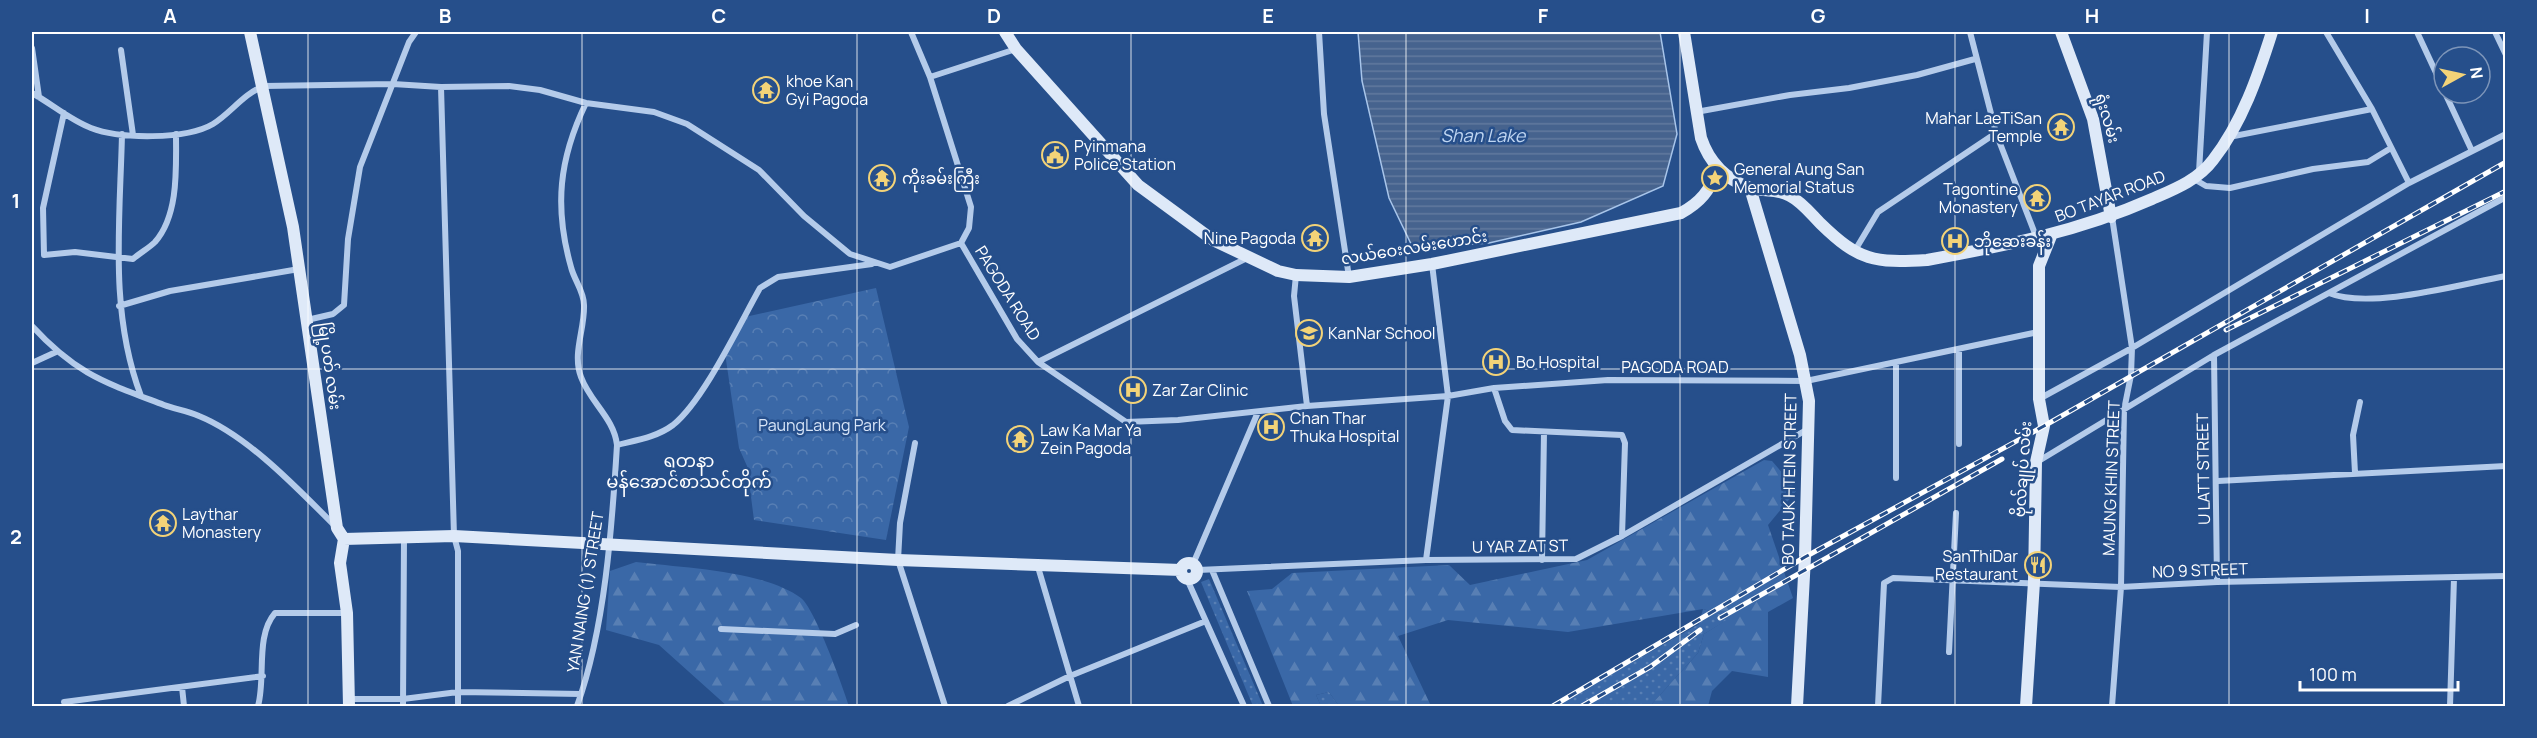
<svg xmlns="http://www.w3.org/2000/svg" width="2537" height="738" font-family="Manrope,'Noto Sans Myanmar',sans-serif">
	<style>
		.grass { fill: url(#grass-dots) }
		.forest { fill: url(#forest-firs) }
		.park { fill: url(#park-crowns) }
		.water { fill: url(#water-rules); stroke: #a8c5ea; stroke-width: 1.5 }
		.lines { fill: none; stroke-linecap: round; stroke-linejoin: round }
		.street { stroke: #b4cbea; stroke-width: 6 }
		.secondary { stroke: #dee9f8; stroke-width: 12 }
		.rail-casing { stroke: #fff; stroke-width: 5 }
		.rail { stroke: #264f8b; stroke-width: 3; stroke-dasharray: 9; stroke-linecap: butt }
		.grid { fill: none; stroke: #fff; stroke-width: 1.5; stroke-opacity: 0.55 }
		.labels { text-anchor: middle; stroke-width: 5; stroke-linejoin: round; paint-order: stroke }
		.poi-label { font-size: 16px; fill: #fff; stroke: #264f8b; text-anchor: start }
		.street-label { font-size: 16px; fill: #fff; stroke: #264f8b }
		.park-label { font-size: 16px; fill: #d8e5f8; stroke: #264f8b }
		.water-label { font-size: 18px; font-style: italic; fill: #bfd5f1; stroke: #264f8b }
		.neighbourhood-label { font-size: 18px; fill: #fff; stroke: #264f8b }
		.neatline { fill: none; stroke: #fff; stroke-width: 2 }
		.grid-label { font-size: 20px; text-anchor: middle; font-weight: bold; fill: #fff }
	</style>
	<defs>
		<pattern id="grass-dots" width="8" height="8" patternUnits="userSpaceOnUse" patternTransform="scale(1.5)"><rect width="8" height="8" fill="#3a68a7"/><path d="M2 2h.1M6 6h.1" fill="none" stroke="#587fb4" stroke-width="1.8" stroke-linecap="round"/></pattern>
		<pattern id="forest-firs" width="22" height="20" patternUnits="userSpaceOnUse" patternTransform="scale(1.5)"><rect width="22" height="20" fill="#3a68a7"/><path d="M5 1l3.5 6h-7zM16 11l3.5 6h-7z" fill="#587fb4"/></pattern>
		<pattern id="park-crowns" width="20" height="18" patternUnits="userSpaceOnUse" patternTransform="scale(1.5)"><rect width="20" height="18" fill="#3a68a7"/><path d="M2 6a3 3 0 1 1 6 0M12 15a3 3 0 1 1 6 0" fill="none" stroke="#587fb4"/></pattern>
		<pattern id="water-rules" width="6" height="5" patternUnits="userSpaceOnUse" patternTransform="scale(1.5)"><rect width="6" height="5" fill="#46638e"/><path d="M0 2.5h6" fill="none" stroke="#627a9f"/></pattern>
	</defs>
	<rect width="100%" height="100%" fill="#264f8b"/>
	<path class="grass" d="M1209,579l54,127h-10l-52,-124z
		M1703,609l29,8 -28,17 -6,19 -48,53h-94l143,-82z
		M1329,692l10,14h-18l-5,-11z"/>
	<path class="forest" d="M1764,460l8,1 25,29 -29,35 25,73 -25,14v65l-36,-6 -20,20 -4,15h-58l48,-53 6,-19 27,-17 -28,-8 -135,23 -120,-12 -50,16 33,70h-92l-10,-14 -13,3 5,11h-28l-46,-115 25,-2 20,-16 157,-8 21,20 117,-25z
		M636,562c47,6 127,8 165,36 14,11 42,89 48,108h-122l-68,-61 -53,-15 4,-59z"/>
	<path class="park" d="M876,288l33,139 -23,113 -132,-20 -7,-54 -8,-18 -14,-95 20,-36z"/>
	<path class="water" d="M1358,32h302l17,102 -14,52 -82,36 -92,21 -76,5 -24,-50 -27,-117z"/>
	<g class="lines">
		<path class="street" d="M911,32l19,45 41,130 -2,21 -8,15 56,96 21,23 88,60 52,-2 129,-14 141,-10 46,-8 114,-8 198,1 232,-49
			M1319,32l5,82 25,163
			M1970,32l26,101 41,106
			M2326,32l46,77 37,74
			M2417,32l27,58
			M2495,32l11,23
			M32,48l7,49
			M121,50l12,85
			M930,77l86,-28
			M441,87l13,449 4,15v155
			M32,93c20,11 38,27 59,35 28,11 95,12 122,-4 18,-11 30,-30 51,-38l129,-2 48,3 68,-1 31,4 46,13 68,9 33,12 72,46 45,46 46,38 40,13 71,-24
			M2445,93l27,58
			M1696,112l94,-17 59,-7 68,-13 58,-16
			M64,113l-21,95 1,47 31,-3 58,7c7,-6 16,-11 22,-17 24,-27 21,-75 21,-108
			M122,134c-2,88 -13,178 19,262
			M2229,137l143,-28
			M2199,172l8,-140
			M2194,179l12,7 24,2 83,-19 55,-7 23,-14
			M2112,217l20,131 -1,27 -7,35 -3,177 -9,119
			M1854,252l24,-40 118,-79
			M1296,275l-2,21 13,110
			M2329,293c41,17 132,-9 177,-17
			M119,306l51,-15 129,-22
			M307,320l26,-6 11,-9 4,-66 12,-72 49,-125 7,-10
			M32,326c44,48 72,56 132,79 11,4 24,6 35,11 49,20 98,72 135,109
			M1959,349v95
			M2214,355l3,227
			M1038,362l209,-104
			M32,363l24,-11
			M1896,363v115
			M1494,388l11,33 7,9 110,5 3,8 -3,93
			M2039,399l93,-51 277,-165 97,-49
			M915,443l-15,80 -2,37 47,146
			M617,445c20,-5 40,-8 56,-20 31,-25 66,-100 87,-137l18,-11 94,-13
			M2037,462l177,-107 292,-158
			M2355,473l-2,-38 7,-33
			M2218,481l288,-15
			M1426,560l22,-164 -16,-132
			M1542,560l2,-128
			M1193,564l65,-152
			M1038,567l41,139
			M1198,570l228,-10 150,-1 46,-23 186,-107
			M1212,570l57,136
			M1187,579l57,127
			M721,629l114,5 21,-9
			M1949,652l7,-139
			M182,687l2,19
			M349,699h54l55,-7 123,2
			M64,702l199,-26
			M258,706c8,-28 -3,-70 17,-93h71
			M403,706l1,-168
			M577,706c28,-77 35,-179 40,-261 -3,-27 -27,-43 -36,-68 -9,-24 4,-48 3,-72 0,-14 -10,-25 -13,-38 -17,-60 -12,-108 15,-164
			M1008,706l62,-30 136,-55
			M1878,706l6,-123 9,-5 228,9 96,-5 289,-6
			M2450,706l4,-128"/>
		<path class="secondary" d="M250,32l43,195 44,301 7,11 -4,24 7,50 2,93
			M1005,32l11,17 122,136 75,55 65,31 18,4 53,2 83,-13 249,-51c20,-11 28,-22 37,-43
			M1684,32l17,106c8,24 24,41 49,50 13,4 27,0 40,8 12,6 21,18 31,28 38,37 53,39 106,36 81,-15 150,-28 225,-61 23,-10 46,-19 61,-39 29,-37 45,-84 59,-128
			M2061,32l32,87 18,98
			M1750,188l50,167 9,46 -4,156 -8,149
			M344,539l110,-3 444,24 283,10
			M1181 571a8 8 0 1 1 16 0a8 8 0 1 1-16 0Z
			M2026,706l8,-124 2,-120 8,-36 -5,-27v-133l12,-30"/>
		<defs>
			<path id="rail" d="M2226,330l280,-139
				M1720,618l282,-159
				M1553,706l252,-149 239,-131 462,-264
				M1582,706l68,-39 50,-37"/>
		</defs>
		<use href="#rail" class="rail-casing"/>
		<use href="#rail" class="rail"/>
	</g>
	<path class="grid" d="M308,32v674M582,32v674M857,32v674M1131,32v674M1406,32v674M1680,32v674M1955,32v674M2229,32v674M32,369h2474"/>
	<defs>
		<symbol id="temple-ring" viewBox="-11 -11 22 22"><circle r="9.5" fill="#264f8b" stroke="#f3d378" stroke-width="1.5"/><path d="M0-6L5-2H3V0L6.5 2.5H4V6H1.5V3h-3V6H-4V2.5H-6.5L-3 0V-2H-5Z" fill="#f3d378"/></symbol>
		<symbol id="civic-ring" viewBox="-11 -11 22 22"><circle r="9.5" fill="#264f8b" stroke="#f3d378" stroke-width="1.5"/><path d="M-.6-6.5H3V-4.5H.6V-3L4-1V1h2V6H-6V1h2V-1L-.6-3ZM-1.2 2.5V6h2.4V2.5Z" fill="#f3d378"/></symbol>
		<symbol id="sight-ring" viewBox="-11 -11 22 22"><circle r="9.5" fill="#264f8b" stroke="#f3d378" stroke-width="1.5"/><path d="M0-6L1.8-2.2L6-1.7L2.9 1.2L3.7 5.4L0 3.3L-3.7 5.4L-2.9 1.2L-6-1.7L-1.8-2.2Z" fill="#f3d378"/></symbol>
		<symbol id="hospital-ring" viewBox="-11 -11 22 22"><circle r="9.5" fill="#264f8b" stroke="#f3d378" stroke-width="1.5"/><path d="M-5-5h3v3.5h4V-5h3V5h-3V1.5h-4V5h-3Z" fill="#f3d378"/></symbol>
		<symbol id="school-ring" viewBox="-11 -11 22 22"><circle r="9.5" fill="#264f8b" stroke="#f3d378" stroke-width="1.5"/><path d="M0-5L7-2L0 1L-7-2ZM-4 1L0 2.5L4 1V4Q0 6-4 4Z" fill="#f3d378"/></symbol>
		<symbol id="restaurant-ring" viewBox="-11 -11 22 22"><circle r="9.5" fill="#264f8b" stroke="#f3d378" stroke-width="1.5"/><path d="M-5-6h1v4h1v-4h1v4h1v-4h1v5L-1.5 .5V6h-2V.5L-5-1ZM5-6V6H3V1.5H1.5Q1.5-4 5-6Z" fill="#f3d378"/></symbol>
	</defs>
	<g fill-rule="evenodd">
		<use href="#temple-ring" x="751" y="75" width="30" height="30"/>
		<use href="#temple-ring" x="2046" y="112" width="30" height="30"/>
		<use href="#civic-ring" x="1040" y="140" width="30" height="30"/>
		<use href="#temple-ring" x="867" y="163" width="30" height="30"/>
		<use href="#sight-ring" x="1700" y="163" width="30" height="30"/>
		<use href="#temple-ring" x="2022" y="183" width="30" height="30"/>
		<use href="#temple-ring" x="1300" y="223" width="30" height="30"/>
		<use href="#hospital-ring" x="1940" y="226" width="30" height="30"/>
		<use href="#school-ring" x="1294" y="318" width="30" height="30"/>
		<use href="#hospital-ring" x="1481" y="347" width="30" height="30"/>
		<use href="#hospital-ring" x="1118" y="375" width="30" height="30"/>
		<use href="#hospital-ring" x="1256" y="412" width="30" height="30"/>
		<use href="#temple-ring" x="1005" y="424" width="30" height="30"/>
		<use href="#temple-ring" x="148" y="508" width="30" height="30"/>
		<use href="#restaurant-ring" x="2023" y="550" width="30" height="30"/>
	</g>
	<g class="labels">
		<g class="poi-label">
			<text x="786" y="87">khoe Kan<tspan x="786" dy="18">Gyi Pagoda</tspan></text>
			<text x="2042" y="124" text-anchor="end">Mahar LaeTiSan<tspan x="2042" dy="18">Temple</tspan></text>
			<text x="1074" y="152">Pyinmana<tspan x="1074" dy="18">Police Station</tspan></text>
			<text x="1734" y="175">General Aung San<tspan x="1734" dy="18">Memorial Status</tspan></text>
			<text x="902" y="184">ကိုးခမ်းကြီး</text>
			<text x="2018" y="195" text-anchor="end">Tagontine<tspan x="2018" dy="18">Monastery</tspan></text>
			<text x="1296" y="244" text-anchor="end">Nine Pagoda</text>
			<text x="1974" y="247">ဘိုဆေးခန်း</text>
			<text x="1328" y="339">KanNar School</text>
			<text x="1516" y="368">Bo Hospital</text>
			<text x="1152" y="396">Zar Zar Clinic</text>
			<text x="1290" y="424">Chan Thar<tspan x="1290" dy="18">Thuka Hospital</tspan></text>
			<text x="1040" y="436">Law Ka Mar Ya<tspan x="1040" dy="18">Zein Pagoda</tspan></text>
			<text x="182" y="520">Laythar<tspan x="182" dy="18">Monastery</tspan></text>
			<text x="2018" y="562" text-anchor="end">SanThiDar<tspan x="2018" dy="18">Restaurant</tspan></text>
		</g>
		<g class="street-label">
			<text transform="translate(2108 118) rotate(74)" y="6">ရုံးလမ်း</text>
			<text transform="translate(2110 196) rotate(-21)" y="6">BO TAYAR ROAD</text>
			<text transform="translate(1414 247) rotate(-9)" y="6">လယ်ဝေးလမ်းဟောင်း</text>
			<text transform="translate(1008 293) rotate(58)" y="6">PAGODA ROAD</text>
			<text transform="translate(330 366) rotate(82)" y="6">မြို့ပတ် လမ်း</text>
			<text x="1675" y="373">PAGODA ROAD</text>
			<text transform="translate(2022 469) rotate(-86)" y="6">ဗိုလ်ချုပ် လမ်း</text>
			<text transform="translate(2203 469) rotate(-91)" y="6">U LATT STREET</text>
			<text transform="translate(2111 478) rotate(-88)" y="6">MAUNG KHIN STREET</text>
			<text transform="translate(1789 479) rotate(-89)" y="6">BO TAUK HTEIN STREET</text>
			<text transform="translate(1520 546) rotate(-1)" y="6">U YAR ZAT ST</text>
			<text transform="translate(2200 570) rotate(-2)" y="6">NO 9 STREET</text>
			<text transform="translate(585 592) rotate(-81)" y="6">YAN NAING (1) STREET</text>
		</g>
		<g class="park-label">
			<text x="822" y="431">PaungLaung Park</text>
		</g>
		<g class="water-label">
			<text x="1483" y="142">Shan Lake</text>
		</g>
		<g class="neighbourhood-label">
			<text x="689" y="467">ရတနာ<tspan x="689" dy="21">မန်အောင်စာသင်တိုက်</tspan></text>
		</g>
	</g>
	<rect width="2537" height="738" fill="none" stroke="#264f8b" stroke-width="66"/>
	<g transform="translate(2462 75) rotate(82)"><circle r="28" fill="#264f8b" stroke="#7d95b9" stroke-width="1.5"/>
	<path d="M0-4.5L10 22L0 15L-10 22Z" fill="#f3d378"/>
	<text y="-9" font-size="16" font-weight="bold" text-anchor="middle" fill="#ffffff">N</text>
	</g>
	<path d="M2300 681v9h158v-9" fill="none" stroke="#ffffff" stroke-width="3"/>
	<text x="2309" y="681" font-size="18" fill="#ffffff" stroke="#264f8b" stroke-width="4.5" paint-order="stroke">100 m</text>
	<rect x="33" y="33" width="2471" height="672" class="neatline"/>
	<g class="grid-label">
		<text x="170" y="23">A</text>
		<text x="445" y="23">B</text>
		<text x="719" y="23">C</text>
		<text x="994" y="23">D</text>
		<text x="1268" y="23">E</text>
		<text x="1543" y="23">F</text>
		<text x="1818" y="23">G</text>
		<text x="2092" y="23">H</text>
		<text x="2367" y="23">I</text>
		<text x="16" y="208">1</text>
		<text x="16" y="544">2</text>
	</g>
</svg>
